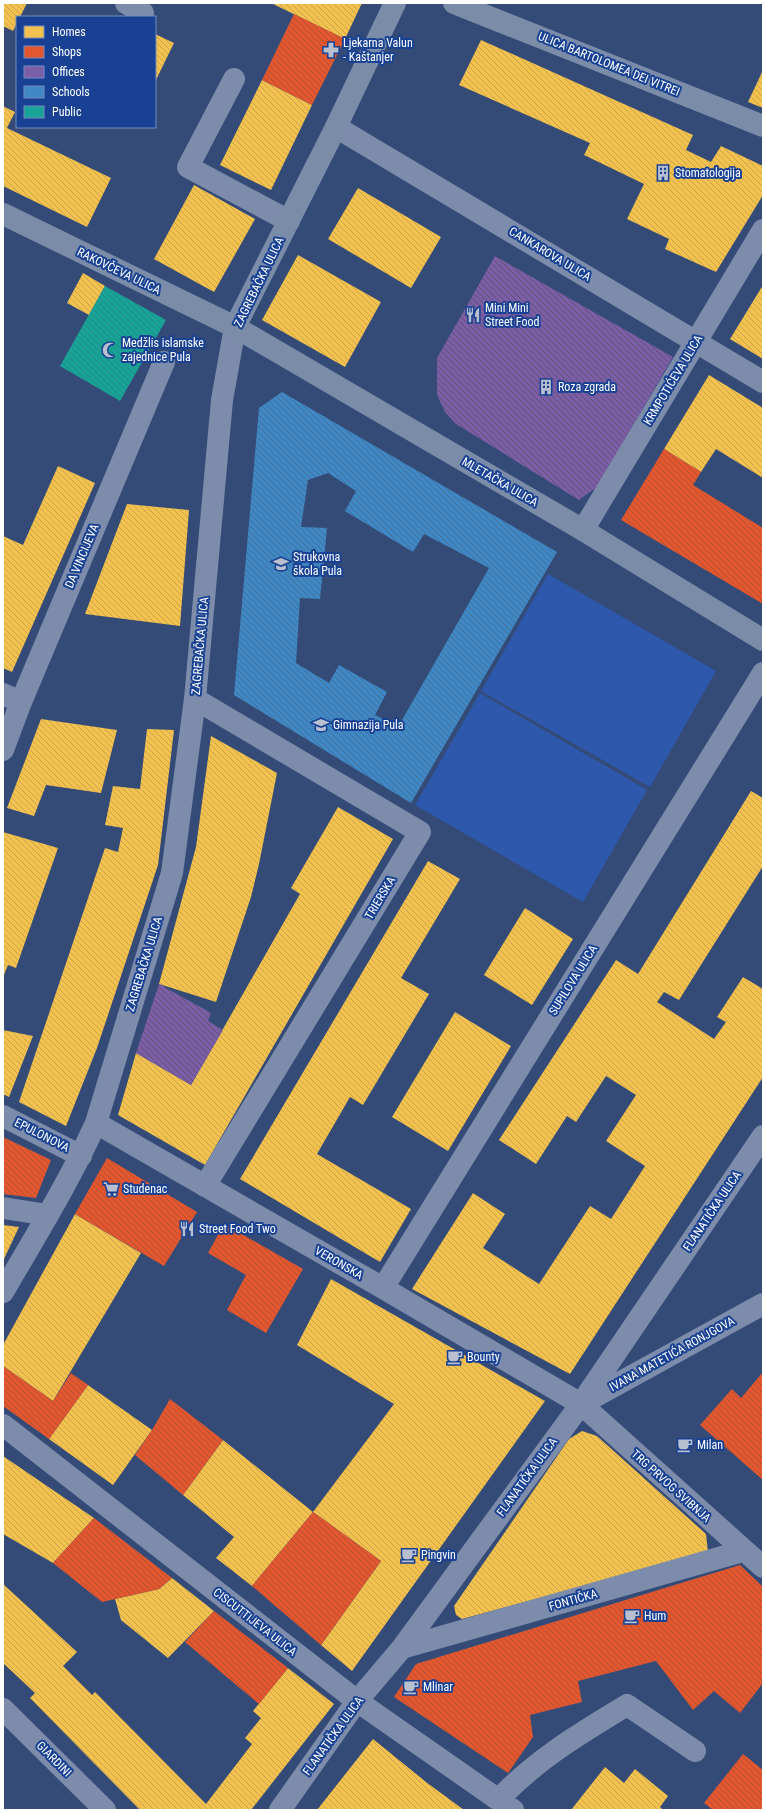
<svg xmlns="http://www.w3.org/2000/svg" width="766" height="1813" font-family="'Roboto Condensed',sans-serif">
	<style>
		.pitch { fill: #2d58ab }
		.homes { fill: url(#homes-back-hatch) }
		.shops { fill: url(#shops-back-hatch) }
		.offices { fill: url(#offices-back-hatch) }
		.schools { fill: url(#schools-back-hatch); fill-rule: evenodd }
		.public { fill: url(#public-back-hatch) }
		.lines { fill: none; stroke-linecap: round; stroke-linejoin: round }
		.minor { stroke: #7d8cab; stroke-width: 22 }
		.major { stroke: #7b8ca9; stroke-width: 22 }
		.labels { text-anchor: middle; stroke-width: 4; stroke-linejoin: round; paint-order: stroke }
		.poi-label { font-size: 12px; fill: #fff; stroke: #184194; text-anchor: start }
		.street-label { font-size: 12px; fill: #fff; stroke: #184194 }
	</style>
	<defs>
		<pattern id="homes-back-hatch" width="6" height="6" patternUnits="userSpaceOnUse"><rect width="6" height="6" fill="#f2c14e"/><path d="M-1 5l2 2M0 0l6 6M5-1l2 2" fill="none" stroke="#c8a44e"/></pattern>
		<pattern id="shops-back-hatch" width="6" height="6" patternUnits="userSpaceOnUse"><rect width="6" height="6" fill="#e4572e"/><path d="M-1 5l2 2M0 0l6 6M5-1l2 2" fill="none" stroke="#af5338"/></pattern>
		<pattern id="offices-back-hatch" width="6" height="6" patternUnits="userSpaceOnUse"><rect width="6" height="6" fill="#7b5ea7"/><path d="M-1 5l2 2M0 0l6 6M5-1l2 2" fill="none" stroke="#5f5370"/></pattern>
		<pattern id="schools-back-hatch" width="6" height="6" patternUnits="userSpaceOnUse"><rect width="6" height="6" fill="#3f88c5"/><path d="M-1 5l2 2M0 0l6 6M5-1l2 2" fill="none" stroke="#447095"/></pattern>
		<pattern id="public-back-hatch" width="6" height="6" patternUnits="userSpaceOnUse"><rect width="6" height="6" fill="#17a398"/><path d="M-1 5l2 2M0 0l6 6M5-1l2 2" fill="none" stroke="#278981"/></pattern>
	</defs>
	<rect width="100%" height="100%" fill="#344b78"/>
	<path class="pitch" d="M548,574l168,97 -66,116 -169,-96z
		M480,693l167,97 -64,112 -168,-97z"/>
	<path class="homes" d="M3,3h24l-7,14h-3v6l-4,8 -10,-5z
		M271,3h91l-17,36z
		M155,34l19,9 -19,39z
		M481,40l212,95 -7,15 25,12 10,-16 42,20v29l-47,77 -51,-23 4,-10 -42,-20 17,-35 -60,-29 6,-12 -131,-58z
		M763,70v38l-15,-6z
		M262,80l50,25 -41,85 -51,-25z
		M3,106l12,6 -8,16 104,50 -24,49 -84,-41z
		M194,185l61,34 -41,73 -60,-33z
		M358,188l83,49 -30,51 -83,-49z
		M298,255l83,47 -36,65 -83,-47z
		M83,273l22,13 -16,29 -22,-12z
		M763,285v74l-33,-20z
		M709,375l54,33v70l-47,-29 -15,23 -37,-23z
		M58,466l37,17 -83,189 -9,-4v-132l20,9z
		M127,504l62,6 -9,116 -95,-12z
		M41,719l76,11 -16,63 -55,-8 -12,31 -27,-8z
		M147,729l27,1 -16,135 -61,183 -31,78 -47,-24 86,-254 13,4 5,-24 -18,-3 8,-39 27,3z
		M211,736l66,37 -18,91 -8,33 -35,105 -57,-18 37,-137z
		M751,791l12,7v68l-84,134 -15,-8 -7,10 57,37 12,-17 -9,-5 26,-40 20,12v88l-193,297 -158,-85 61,-96 32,21 -22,34 56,36 51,-78 21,13 34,-53 -39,-25 30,-46 -30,-19 -30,46 -9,-6 -31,48 -37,-24 117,-180 22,14z
		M338,807l55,32 -188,326 -87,-50 18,-62 55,32 109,-191 -9,-6z
		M3,832l55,16 -42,120 -8,-3 -5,12z
		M428,861l32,18 -59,99 28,16 -66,111 -13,-8 -33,57 94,55 -31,53 -140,-83z
		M525,908l48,31 -41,66 -48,-30z
		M455,1012l56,34 -63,105 -56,-34z
		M3,1030l30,6 -24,61 -6,-3z
		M75,1214l66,39 -88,148 -50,-35v-21z
		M3,1225l16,2 -16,34z
		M331,1279l214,122 -193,270 -31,-26 60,-84 -68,-49 81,-108 -97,-59z
		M88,1385l64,45 -39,55 -64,-46z
		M582,1431l15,5 109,98 2,18 -246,67 -6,-4 -2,-9 115,-167z
		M223,1440l90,72 -61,74 -36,-28 18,-21 -51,-42z
		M3,1456l91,62 -41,45 -50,-29z
		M172,1578l42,33 -46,47 -47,-38 -6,-21 44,-10z
		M3,1584l74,68 -14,14 29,29 3,-3 111,112 46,-60 -7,-6 16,-20 -8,-7 35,-43 46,36 -83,106h-111l-110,-112 5,-5 -32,-30z
		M373,1739l53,43 38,28h-147z
		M605,1767l19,16 11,-14 33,27 -8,11 3,3h-92z"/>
	<path class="shops" d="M294,14l51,25 -33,66 -50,-25z
		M664,449l37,23 -8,13 70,43v76l-142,-84z
		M3,1137l48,23 -15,38 -33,-4z
		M107,1158l90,54 -33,54 -89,-52z
		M224,1224l79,45 -37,64 -39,-23 19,-35 -38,-22z
		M3,1366l50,35 18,-28 17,12 -39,54 -46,-33z
		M763,1372v108l-63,-55 32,-36 9,9z
		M170,1399l53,41 -40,55 -48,-40 17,-25z
		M313,1512l68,49 -60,84 -69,-59z
		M94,1518l78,60 -13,11 -57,13 -49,-39z
		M740,1565l23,22v96l-23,30 -26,-22 -21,19 -37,-49 -78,20 4,21 -52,13 3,22 -25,36 -114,-76 22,-33z
		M214,1611l74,57 -29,36 -74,-62z
		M743,1754l20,16v40h-50l-9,-7z"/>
	<path class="offices" d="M495,256l178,101 -76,130 -18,13 -123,-76 -11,-12 -8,-17v-37z
		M159,984l52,29 -3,8 15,9 -32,55 -55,-32z"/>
	<path class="schools" d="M282,392l275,160 -146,251 -177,-108 25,-287zM328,473l28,18 -11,20 68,41 11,-18 65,34 -91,159 -23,-12 12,-23 -48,-27 -10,18 -33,-20 4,-65 20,1 7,-71 -26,-1 7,-47z"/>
	<path class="public" d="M105,286l61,34 -46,81 -60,-35z"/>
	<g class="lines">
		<path class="minor" d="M126,3l17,10
			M234,79l-46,88 101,54
			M336,127l427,255
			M583,530l180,-300
			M3,694l18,8
			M195,699l225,133 -215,354
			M3,750l18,-48 143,-340
			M3,1116l78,40
			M96,1123l287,165 198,116 182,163
			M3,1208l45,7
			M383,1288l380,-615
			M3,1292c32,-55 66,-110 93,-169l76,-250 23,-174 27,-299 13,-73
			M583,1403l180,-99
			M3,1425l354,276 156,109
			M402,1648l341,-97
			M3,1709l102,101
			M499,1799c39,-41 81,-65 128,-94l68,46
			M280,1810l77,-109 45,-53 179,-244 182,-268"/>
		<path class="major" d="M454,3l309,123
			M3,214l232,113 348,203 180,110
			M235,327l101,-200 59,-124"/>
	</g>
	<defs>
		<symbol id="pharmacy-bare" viewBox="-9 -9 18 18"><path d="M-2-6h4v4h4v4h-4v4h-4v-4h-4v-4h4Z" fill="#b8c0d0" stroke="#184194" stroke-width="2.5" paint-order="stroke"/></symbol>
		<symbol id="building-bare" viewBox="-9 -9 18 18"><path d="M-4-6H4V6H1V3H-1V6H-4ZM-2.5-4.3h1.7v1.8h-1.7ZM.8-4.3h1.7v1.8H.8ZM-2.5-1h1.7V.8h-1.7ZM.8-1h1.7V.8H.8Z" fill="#b8c0d0" stroke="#184194" stroke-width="2.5" paint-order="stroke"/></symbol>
		<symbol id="restaurant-bare" viewBox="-9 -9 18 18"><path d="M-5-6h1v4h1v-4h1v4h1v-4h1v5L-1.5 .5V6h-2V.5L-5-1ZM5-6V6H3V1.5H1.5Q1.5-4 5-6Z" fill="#b8c0d0" stroke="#184194" stroke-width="2.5" paint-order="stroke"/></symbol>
		<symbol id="mosque-bare" viewBox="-9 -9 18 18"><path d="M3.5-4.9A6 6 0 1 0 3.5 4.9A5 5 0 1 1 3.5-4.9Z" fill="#b8c0d0" stroke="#184194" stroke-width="2.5" paint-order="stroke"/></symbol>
		<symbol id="school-bare" viewBox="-9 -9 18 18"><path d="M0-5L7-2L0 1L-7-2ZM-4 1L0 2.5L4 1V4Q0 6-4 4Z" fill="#b8c0d0" stroke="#184194" stroke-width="2.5" paint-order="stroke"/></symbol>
		<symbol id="supermarket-bare" viewBox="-9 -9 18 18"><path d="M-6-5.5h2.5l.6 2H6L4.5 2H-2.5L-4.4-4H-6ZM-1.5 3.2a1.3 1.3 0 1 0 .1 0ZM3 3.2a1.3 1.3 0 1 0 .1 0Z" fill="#b8c0d0" stroke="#184194" stroke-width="2.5" paint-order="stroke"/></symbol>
		<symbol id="cafe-bare" viewBox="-9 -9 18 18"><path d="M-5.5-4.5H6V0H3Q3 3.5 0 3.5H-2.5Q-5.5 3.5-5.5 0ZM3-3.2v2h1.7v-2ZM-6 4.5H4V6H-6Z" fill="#b8c0d0" stroke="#184194" stroke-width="2.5" paint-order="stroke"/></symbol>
	</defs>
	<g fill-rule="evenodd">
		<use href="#pharmacy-bare" x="320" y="39" width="22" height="22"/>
		<use href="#building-bare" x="652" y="162" width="22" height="22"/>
		<use href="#restaurant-bare" x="462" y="304" width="22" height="22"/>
		<use href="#mosque-bare" x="99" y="339" width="22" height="22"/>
		<use href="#building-bare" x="535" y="376" width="22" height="22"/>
		<use href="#school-bare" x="270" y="553" width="22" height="22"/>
		<use href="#school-bare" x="310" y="714" width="22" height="22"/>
		<use href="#supermarket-bare" x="100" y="1178" width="22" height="22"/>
		<use href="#restaurant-bare" x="176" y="1218" width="22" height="22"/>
		<use href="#cafe-bare" x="444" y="1346" width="22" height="22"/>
		<use href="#cafe-bare" x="674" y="1434" width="22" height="22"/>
		<use href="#cafe-bare" x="398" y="1544" width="22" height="22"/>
		<use href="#cafe-bare" x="621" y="1605" width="22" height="22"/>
		<use href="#cafe-bare" x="400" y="1676" width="22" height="22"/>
	</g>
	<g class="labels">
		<g class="poi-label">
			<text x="343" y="47">Ljekarna Valun<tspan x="343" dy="14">- Kaštanjer</tspan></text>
			<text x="675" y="177">Stomatologija</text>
			<text x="485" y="312">Mini Mini<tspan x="485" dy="14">Street Food</tspan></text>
			<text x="122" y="347">Medžlis islamske<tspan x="122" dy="14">zajednice Pula</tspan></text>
			<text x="558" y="391">Roza zgrada</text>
			<text x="293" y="561">Strukovna<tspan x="293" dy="14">škola Pula</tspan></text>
			<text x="333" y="729">Gimnazija Pula</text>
			<text x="123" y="1193">Studenac</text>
			<text x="199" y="1233">Street Food Two</text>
			<text x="467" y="1361">Bounty</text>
			<text x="697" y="1449">Milan</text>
			<text x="421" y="1559">Pingvin</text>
			<text x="644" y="1620">Hum</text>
			<text x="423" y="1691">Mlinar</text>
		</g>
		<g class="street-label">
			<text transform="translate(609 64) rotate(22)" y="4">ULICA BARTOLOMEA DEI VITREI</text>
			<text transform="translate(550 254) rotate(31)" y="4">CANKAROVA ULICA</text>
			<text transform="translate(119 271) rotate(26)" y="4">RAKOVČEVA ULICA</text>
			<text transform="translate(259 282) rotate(-64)" y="4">ZAGREBAČKA ULICA</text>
			<text transform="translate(673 380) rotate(-59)" y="4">KRMPOTIĆEVA ULICA</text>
			<text transform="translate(500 482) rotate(30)" y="4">MLETAČKA ULICA</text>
			<text transform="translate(82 556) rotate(-67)" y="4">DA VINCIJEVA</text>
			<text transform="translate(200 646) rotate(-85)" y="4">ZAGREBAČKA ULICA</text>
			<text transform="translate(380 898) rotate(-59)" y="4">TRIERSKA</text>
			<text transform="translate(144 964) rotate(-73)" y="4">ZAGREBAČKA ULICA</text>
			<text transform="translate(573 980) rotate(-58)" y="4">SUPILOVA ULICA</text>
			<text transform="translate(42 1135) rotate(27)" y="4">EPULONOVA</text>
			<text transform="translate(712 1211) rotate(-56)" y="4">FLANATIČKA ULICA</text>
			<text transform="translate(339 1263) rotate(30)" y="4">VERONSKA</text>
			<text transform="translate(672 1354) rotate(-29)" y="4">IVANA MATETIĆA RONJGOVA</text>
			<text transform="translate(527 1477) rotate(-54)" y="4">FLANATIČKA ULICA</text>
			<text transform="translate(671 1486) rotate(42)" y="4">TRG PRVOG SVIBNJA</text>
			<text transform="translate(573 1600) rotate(-16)" y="4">FONTIČKA</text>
			<text transform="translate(255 1622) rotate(38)" y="4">CISCUTTIJEVA ULICA</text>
			<text transform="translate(333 1736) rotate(-54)" y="4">FLANATIČKA ULICA</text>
			<text transform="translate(54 1759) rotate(45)" y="4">GIARDINI</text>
		</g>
	</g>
	<rect width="766" height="1813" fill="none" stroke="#ffffff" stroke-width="8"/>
	<rect x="16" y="16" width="140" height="112" fill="#184194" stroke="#748dbf"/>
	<rect x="24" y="26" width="20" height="12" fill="#f2c14e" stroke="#748dbf"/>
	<text x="52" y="36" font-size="12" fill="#ffffff">Homes</text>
	<rect x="24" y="46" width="20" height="12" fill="#e4572e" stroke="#748dbf"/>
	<text x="52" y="56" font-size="12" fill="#ffffff">Shops</text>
	<rect x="24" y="66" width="20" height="12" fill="#7b5ea7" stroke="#748dbf"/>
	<text x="52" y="76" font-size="12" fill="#ffffff">Offices</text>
	<rect x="24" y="86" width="20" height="12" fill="#3f88c5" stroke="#748dbf"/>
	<text x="52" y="96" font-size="12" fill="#ffffff">Schools</text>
	<rect x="24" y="106" width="20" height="12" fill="#17a398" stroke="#748dbf"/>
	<text x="52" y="116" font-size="12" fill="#ffffff">Public</text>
</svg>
